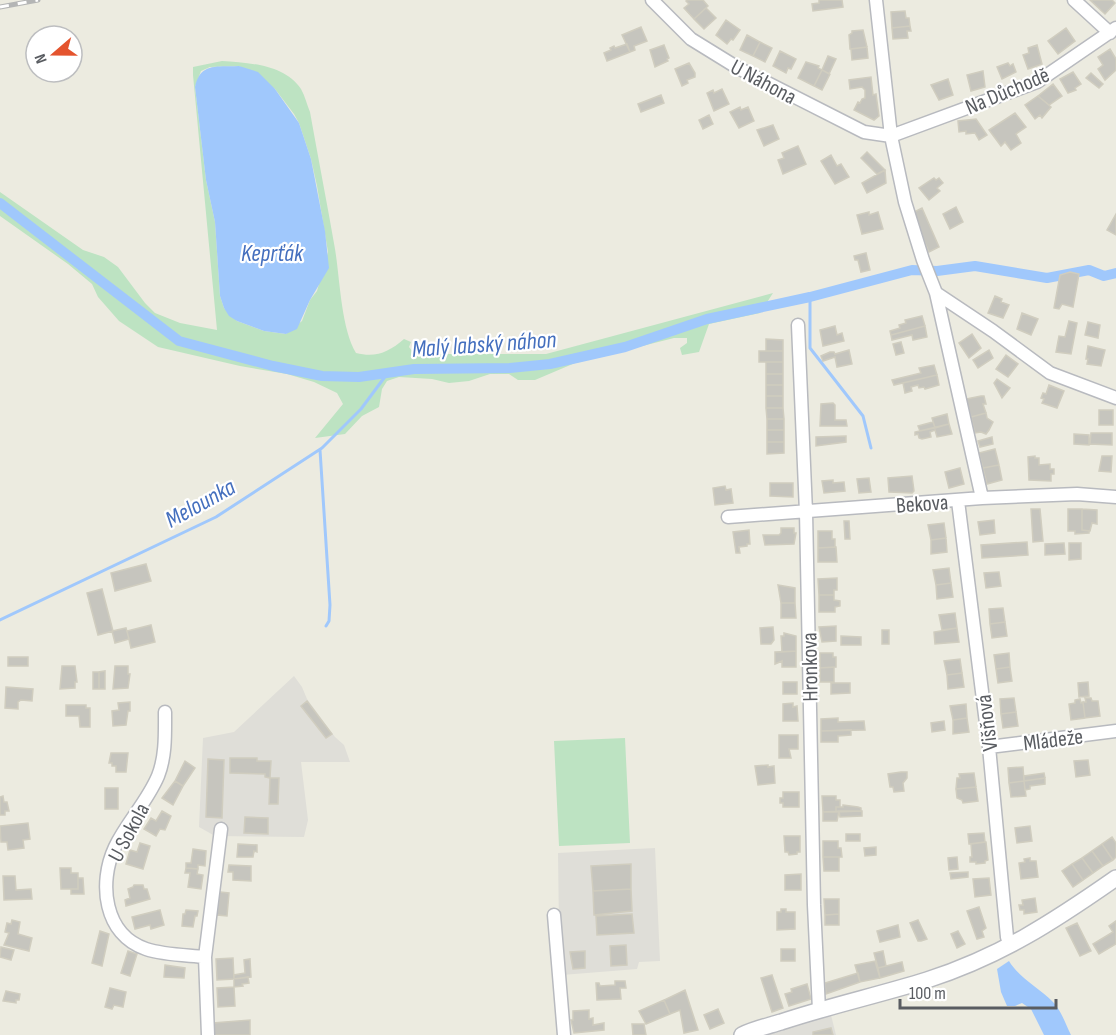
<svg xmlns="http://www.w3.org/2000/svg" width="1116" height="1035" font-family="'Sofia Sans Condensed',sans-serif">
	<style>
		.industrial { fill: #dfded8 }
		.green { fill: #bde3c2; fill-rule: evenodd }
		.water { fill: #a0c8fc }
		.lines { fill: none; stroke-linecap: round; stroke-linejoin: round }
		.stream { stroke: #a0c8fc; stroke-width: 3 }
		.canal { stroke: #a0c8fc; stroke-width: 10 }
		.building { fill: #c6c5be; stroke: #d0cdbf; stroke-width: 1.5 }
		.minor-casing { stroke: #b8babf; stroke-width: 15 }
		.tertiary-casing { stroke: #b8babf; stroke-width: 18 }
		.minor { stroke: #fff; stroke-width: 12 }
		.tertiary { stroke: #fff; stroke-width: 15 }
		.rail-casing { stroke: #b4b5b5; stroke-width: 5 }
		.rail { stroke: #fff; stroke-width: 3; stroke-dasharray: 9; stroke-linecap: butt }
		.labels { text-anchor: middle; stroke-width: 4.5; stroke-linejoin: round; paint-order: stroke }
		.street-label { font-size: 22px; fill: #595c61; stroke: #fff }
		.water-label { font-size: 24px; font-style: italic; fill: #446fbe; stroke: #fff }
	</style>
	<rect width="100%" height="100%" fill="#ecebe0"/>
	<path class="industrial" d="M294,676l8,11 5,12 28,38 9,8 6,17h-49l7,58 -4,17 -89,-1 -16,-9 4,-89 31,-6z
		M655,848l5,113 -21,1 -2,7 -75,6 -3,-46 -1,-76z
		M831,1015l5,20h-70l9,-4z"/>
	<path class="green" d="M222,61c27,2 62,3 79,28 4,7 6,16 9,23 8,45 17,91 25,137 5,30 6,79 21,104 20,5 33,-1 48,-14l7,3 -2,5 4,5 7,2h126l227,-61 -13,20 -51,11 -10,28 -17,3 -2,-7 7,-5v-5h-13l-99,25 -40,17h-17l-9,-6h-19l-21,7 -20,2 -17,-4 -33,-2 -12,4 -5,8 -3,18 -17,9 -17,18 -30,4 28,-34 -6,-11 -23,-11 -27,-8 -47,-8 -82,-19 -39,-26 -21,-24 -6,-13 -24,-20 -68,-48v-24l83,58 21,7 14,10 27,36 10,10 25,10 37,7 -24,-255v-8zM239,66l36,23 19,25 5,9 12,36 6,27 11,66 -11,39 -7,9 -8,21 -16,13 -22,-3 -27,-10 -13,-13 -4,-12 -5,-74 -9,-42 -11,-93 6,-16 9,-4z
		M625,738l5,105 -71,3 -5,-105z"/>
	<path class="water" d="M239,66l19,6 17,17 24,34 12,36 14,72 4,37 -19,32 -13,29 -11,5 -22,-3 -27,-10 -8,-5 -5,-8 -4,-12 -5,-74 -9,-42 -11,-93c5,-25 23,-20 44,-21z
		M1009,961c11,18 29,26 44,41 8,8 13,23 18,33h-27l-13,-26 -9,-6 -7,3h-8l-6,-14 -4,-23z"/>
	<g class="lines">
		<path class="stream" d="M810,297v51l53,68 8,32
			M320,450l10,155 -1,16 -3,5
			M0,620l216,-103 106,-69 39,-39 26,-35"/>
		<path class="canal" d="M0,203l179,138 94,25 49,10 37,1 55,-8 96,-1 40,-4 75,-17 82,-28 103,-22 102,-27 25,1 38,-5 72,12 42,-8 15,6 12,-3"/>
	</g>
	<path class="building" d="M687,0h16l5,6 -14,13 -10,-11 5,-4 -3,-3z
		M819,0h23l1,7 -30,4 -1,-7 7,-1z
		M1090,0h22l3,3 -10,11z
		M706,8l10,10 -12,11 -10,-10z
		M905,11l1,7h3l1,8 -18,2 -1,-16z
		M726,20l14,10 -7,10 -2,-1 -4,5 -11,-9z
		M910,26l1,5h-4l1,7 -15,1 -1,-11z
		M641,27l6,14 -13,5 1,4 -5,2 -8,-17z
		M1066,28l9,13 -17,13 -10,-13z
		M863,30l4,17 -17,2 -1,-14 3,-2v-2z
		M747,35l13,7 -7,14 -13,-6z
		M760,42l12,6 -7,14 -12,-6z
		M627,44l3,8 -23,9 -3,-8 7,-3 -1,-2 4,-2 1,2z
		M664,45l5,13 -2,1 1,2 -13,6 -5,-17z
		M1037,45l5,19 -14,5 -5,-14 6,-2 -1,-5z
		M867,47l1,11 -16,2 -1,-11z
		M1110,49l6,10v11l-11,10 -7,-11 5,-4 -5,-8z
		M780,51l16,8 -5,10 -3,-1 -2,5 -13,-7z
		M828,56l8,3 -7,15 -7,-4z
		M806,62l13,4 -1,2 4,2 -8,16 -16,-8z
		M689,63l6,10v4l-8,3 1,3 -6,3 -7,-17z
		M1008,63l2,3 3,-2 3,8 -14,7 -5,-12z
		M822,70l8,4 -8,16 -8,-4z
		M983,71l2,16 -14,4 -4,-16z
		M1073,72l8,12 -6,4 1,2 -8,3 -8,-14z
		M1091,73l12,11 -4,4 -13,-10z
		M871,77l2,18 3,-1 3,22 -5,4 -20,-10 4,-8 2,1 2,-4 3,-1v-8l-3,-3 -12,2 -1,-9z
		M948,79l5,16 -14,5 -8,-15z
		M1053,84l9,12 -13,9 -11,-9z
		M722,89l7,15 -15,7 -7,-18 6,-3 1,3z
		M661,95l3,8 -23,9 -3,-8z
		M1038,96l13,11 -9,11 -2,-3 -5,4 -10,-14z
		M740,107l1,3 7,-3 6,14 -15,7 -9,-16z
		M1015,113l11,14 -10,7 5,9 -10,7 -6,-8 -4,4 -12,-16z
		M709,115l4,9 -10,5 -4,-9z
		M976,119l11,16 -8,5 -4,-7 -9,1v-3l-7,1 -1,-11z
		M773,125l6,14 -15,7 -7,-16z
		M798,146l8,18 -23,10 -5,-14 6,-2 -2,-5z
		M867,152l18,18 -8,4 -16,-16z
		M831,155l6,11 4,-2 8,13 -14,7 -14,-23z
		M885,170l1,13 -19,10 -5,-10z
		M934,178l2,2 3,-2 4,5 -6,5 3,3 -11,9 -10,-12z
		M956,207l7,15 -13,7 -7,-15z
		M922,208l17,39 -10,5 -17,-39z
		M869,212v3l9,-3 5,17 -21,5 -5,-19z
		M1116,214v21l-9,-5z
		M866,253l4,17 -9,2 -3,-12h-3l-1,-4z
		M1070,272l9,2 -6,33 -11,-3 -3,5 -5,-1 6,-33z
		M995,296l7,3 -1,3 8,3 -6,13 -15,-5z
		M1022,313l16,6 -7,16 -14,-6z
		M922,316l3,10 -34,9 -1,-4 10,-3 -1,-3 7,-2 -1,-3z
		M1069,321l8,2 -6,31 -15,-2 3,-16 6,1z
		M1088,322l12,3 -2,13 -13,-3z
		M835,326l2,9 5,-2 2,8 -21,5 -3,-16z
		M925,326l2,11 -14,3 -1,-5 -20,5 -1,-5z
		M972,334l9,14 -12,10 -10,-15z
		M766,339l17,1v11h-17z
		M901,342l3,11 -8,2 -3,-11z
		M1088,346l17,4 -4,16 -14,-2 1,-5h-2z
		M849,350l3,14 -15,3 -2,-10 -12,4 -2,-5 9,-4h4l1,2z
		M989,350l4,8 -15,10 -5,-8z
		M759,351h24v11h-24z
		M1006,355l12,9 -10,13 -12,-8z
		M766,362h17v12h-17z
		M934,365l3,10 -43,10 -2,-5 29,-7 -2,-5z
		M766,374h17v11h-17z
		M937,375l2,10 -14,4 -1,-2 -5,1 -1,-3 -7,2 1,4 -7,2 -2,-10z
		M997,379l13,9 -8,10 -8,-15z
		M766,385h17v11h-17z
		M1049,385l15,6 -7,17 -15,-5 2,-4 -3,-1 2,-5 3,1z
		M766,396h17v12h-17z
		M981,396h3l2,8h-3l3,9 -15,4 -5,-18z
		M833,403l2,2v15h11l1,6h-27l1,-22z
		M766,408h17l1,11h-17z
		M1099,410h14v15h-14z
		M986,413l1,5 6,4 -4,8 -3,4 -5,-2 -6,1 -4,-16z
		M947,414l2,10 -14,4 -3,-10z
		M767,419h17v11h-17z
		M933,422l2,6 -15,3 -2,-5z
		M949,424l3,10 -15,3 -2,-7 -5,2 1,5 -9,2 -3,-1 -1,-4 -3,1v-3z
		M767,430h17v12h-17z
		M1091,433h21v12l-22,-1z
		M1074,434l15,1v10l-15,-1z
		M846,436v6l-30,4v-9z
		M992,437l1,7 -13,3 -2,-6z
		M767,442h17v11l-17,1z
		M995,449l4,16 -16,3 -4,-15z
		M1035,456v2h4v7l11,-1v5h4v5h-3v7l-22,-1 -1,-23z
		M1102,456h10l-1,16 -12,-1z
		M999,465l3,15 -15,4 -4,-16z
		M960,468l4,16 -15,4 -4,-16z
		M912,476l2,15 -2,2 -23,-1 -1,-14z
		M869,478l2,14 -12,1 -2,-14z
		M833,480v3l11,-1 1,9 -21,2 -2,-12z
		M770,483h23v14l-23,-1z
		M725,486l1,4 5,-1 2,14 -18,2 -2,-17z
		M1031,509h9l3,32 -10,1z
		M1068,509h14v21l7,1v2l-14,1v-3h-7z
		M1082,509l15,1v14l-5,-1 -2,8 -8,-1z
		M994,520l1,13 -15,2 -2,-13z
		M844,521h5l1,18h-5z
		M944,523l2,15 -15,2 -3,-15z
		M781,528h13v5h2l-2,11 -29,1 -2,-10h16l2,-2z
		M749,530l1,14h-3v2l-8,1 1,6h-4l-3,-21z
		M818,531h14v8h3v8l-17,1z
		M946,538l1,14 -16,2v-14z
		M1027,542l1,13 -46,3 -1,-13z
		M1064,543l1,11 -20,1v-11z
		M1069,543h12v16l-12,1z
		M836,547l1,15h-19v-14z
		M146,564l5,17 -36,10 -4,-18z
		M949,568l2,15 -15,2 -3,-15z
		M999,572l2,14 -15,2 -2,-15z
		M837,578v12h-3v5h-15l-1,-16z
		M951,583l2,14 -16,2 -1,-14z
		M778,585l17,3v15h-14z
		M102,589l11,42 -15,4 -11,-42z
		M819,595h15v5l6,1v5l-5,1v5h-16z
		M781,603h14l1,15h-15z
		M1003,608l2,14 -15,2 -1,-15z
		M955,613l2,15 -15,2 -3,-15z
		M1005,622l2,14 -15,2 -2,-14z
		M151,625l4,17 -24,6 -4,-17z
		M836,626v15l-14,1 -3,-15z
		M773,627l1,13 -3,4h-10l-1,-16z
		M126,628l3,11 -14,4 -3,-12z
		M957,628l2,14 -24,2 -1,-12z
		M882,630h7v14h-7z
		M784,633l12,3v15l-14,1 -1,-16h3z
		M841,636l20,1v8h-20z
		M796,651v16h-14v-6l-7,3v-12z
		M820,653h13v4h3v10l-16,1z
		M1009,653l1,14 -14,2 -2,-14z
		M8,657h20v9h-20z
		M960,659l2,14 -15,2 -3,-14z
		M62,666h13l2,16h-2v6l-15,1z
		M115,666h13v8h2l-2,14 -15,1z
		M834,667v15h-14v-14z
		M1010,667l2,14 -14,2 -2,-14z
		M105,671v18h-6v-17z
		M93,672h6v17h-6z
		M962,673l2,14 -16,2 -1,-14z
		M783,682h14v12h-14z
		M1088,682l1,14 -10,1 -1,-14z
		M831,683h19v10l-19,1z
		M6,687l27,2 -1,12 -11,-1 -3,2v7l-13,-1z
		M1014,698l2,14 -15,2 -1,-15z
		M1085,698h6l1,3h6l2,15 -15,2 -2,-16h3z
		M1080,699l1,4 2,-1 2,16 -14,2 -2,-16 6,-1v-3z
		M307,701l25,33 -6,4 -25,-32z
		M130,702v9h-2l-2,14 -13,1 -1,-15 7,-1 -1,-7z
		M793,703v4l4,-1 1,15h-15v-17z
		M966,704l1,14 -14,2 -3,-14z
		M66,705h20v3h4v19h-10l-1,-11h-13z
		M1016,712l2,14 -15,2 -2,-14z
		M838,718v4l26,-1 1,9 -44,1v-12z
		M967,718l2,14 -16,2v-14z
		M944,721l1,9 -13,2 -1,-9z
		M851,730v5l-13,1v6h-17v-11z
		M779,735h19v14h-9l2,9h-12z
		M111,753h17l-2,19h-10v-6h-4v-3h-3z
		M230,758h27v3h14l-1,17 -5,-1v-3l-35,-1z
		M208,759l16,1 -2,58 -16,-1z
		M1088,760l2,15 -14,2 -2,-16z
		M185,761l10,7 -12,18 -8,-5z
		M768,765v2l6,-1 1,17 -17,2 -3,-19z
		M1023,767l1,14 -15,2 -1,-15z
		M901,772h6v6l-4,5 1,8 -10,1 -1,-5h-3l-2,-13z
		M974,773l2,14 -20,2 1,-11h3l-1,-4z
		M1044,773l1,5 -21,3v-5z
		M270,778h9l-1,26h-9z
		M1045,778v6l-15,2v3l-5,1 -1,-9z
		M175,781l8,5 -10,19 -11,-7z
		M1024,781l2,15 -15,1 -2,-14z
		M976,787l2,14 -15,2 -1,-3 -5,-2 -1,-9z
		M105,788h13v21h-13z
		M783,792h16v15h-16v-4h-3v-5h3z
		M3,796l1,6h3l2,9h-4v4h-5v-18z
		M822,796h14v4h4v7h-4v5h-13z
		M843,805l15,2 3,1v3l-25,1v-5h7z
		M162,811l9,5 -6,14 -5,-1 -4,7 -12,-7 7,-11 5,3z
		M839,811h23v5l-22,1z
		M839,811l-2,10h-14v-9z
		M245,817l23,1v16l-24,-1z
		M28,823l2,16 -7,1 1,8 -16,2 -1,-8h-6l-1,-16z
		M1030,826l2,15 -15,2 -2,-15z
		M984,833l1,9 -16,2 -1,-10z
		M846,834h14v7h-14z
		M784,836h16v16h-3v2l-8,1 -1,-3h-3z
		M1112,837l4,6v14l-3,3 -11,-16z
		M823,841h15v7h3l1,9h-19z
		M986,842l2,18 -3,1v2l-9,1v-2h-6v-5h2l-1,-13z
		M140,843l10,3 -7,23 -17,-5 4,-14 7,2z
		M238,844l19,1v7l-3,-1 -1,6h-16z
		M1102,844l11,16 -10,6 -11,-15z
		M876,847v8l-11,1 -1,-8z
		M193,849l13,2 -1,15 -7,-1v4l-12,-1v-5h5z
		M1092,851l11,15 -10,7 -11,-15z
		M823,857h16v14h-15z
		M957,857l1,12 -9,1 -1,-12z
		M1030,858v3h6l2,16 -17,2 -2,-16 6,-1 -1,-3z
		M1082,858l11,15 -10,7 -11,-16z
		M631,864v25l-38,2 -2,-25z
		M1072,864l11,16 -10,7 -11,-16z
		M229,865l22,1v15l-18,-1v-8h-5z
		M60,868h11v5h7v16h-17z
		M186,868l12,1 -1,5 6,1 -2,14 -13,-2 2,-14h-5z
		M968,872v5l-17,2 -1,-6z
		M801,874v16h-16v-15z
		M3,876h12l1,14 15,-1 1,10 -28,1z
		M78,878h5l1,16h-13v-5h7z
		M989,878l2,17 -16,2 -2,-18z
		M134,885h9l1,4h3l3,10 -24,7 -1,-6 5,-2 -2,-9 5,-2z
		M631,889l1,22 -38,4 -1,-24z
		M220,892l9,1 -2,23 -10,-1z
		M1035,898l2,14 -13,2v-4h-4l-1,-5h4l-1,-5z
		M824,899h15v15l-14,1z
		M979,907l7,21 -4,3 2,6 -7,2 -10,-28z
		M781,909h5v3h9v17l-18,1v-18h4z
		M160,910l4,15 -13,4 -1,-4 -15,4 -3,-12z
		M186,910l12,1 -1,5h-2l-2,11 -11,-1 1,-12h2z
		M632,914l2,19 -37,2 -1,-19z
		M839,914v11h-14v-10z
		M12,920l8,2 -2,12 14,4 -3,13 -25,-6 5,-12 -4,-1 2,-9 4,1z
		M918,920l9,19 -6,2h-3l-8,-18z
		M1116,921v23l-17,10 -6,-10 20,-12 -4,-6z
		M1077,923l14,28 -11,5 -14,-28z
		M898,925l2,12 -20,5 -3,-11z
		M100,931l9,3 -7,32 -10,-3z
		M958,931l7,13 -8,4 -6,-14z
		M626,945l1,20 -16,1 -1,-20z
		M1,947l13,3 -3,10 -11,-3z
		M781,949h14v12h-14z
		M128,951l9,3 -7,22 -9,-3z
		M585,951v17l-12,1 -3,-17z
		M883,951l3,15 -8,2 -4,-15z
		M233,958l1,21 -17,1 -1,-21z
		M250,959l1,18 -17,2v-4l11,-2 -1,-13z
		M875,961l5,17 -20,4 -5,-17z
		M902,962l2,9 -24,7 -2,-10z
		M165,965l20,3 -1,10 -20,-1z
		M858,973l2,9 -34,12 -1,-11z
		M772,975l11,33 -11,4 -11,-34z
		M248,977l1,6 -7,1 1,2 -9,1v-8z
		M615,981h10l1,7h-6l1,11 -24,1 -1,-17h3l1,3 15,-1z
		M807,984l4,15 -22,7 -4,-12 7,-2 -1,-3z
		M234,987l1,19 -17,1 -1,-19z
		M110,988l16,4 -3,15 -9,-2 -2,4 -7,-2z
		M685,990l13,40 -14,3 -4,-23 -10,4 -6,-14z
		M6,991l14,3 -1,6h-3v3l-13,-2z
		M664,1000l6,14 -24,10 -7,-13z
		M718,1009l6,14 -14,6 -6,-14z
		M589,1010v9l4,-1v7l11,-2v7l-30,3 -3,-13h2v-9z
		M250,1020v15h-36l-1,-12z
		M632,1024h12l2,11h-13z
		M831,1028l2,7h-20v-3z"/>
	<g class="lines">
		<defs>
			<path id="minor" d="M652,0l39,39 47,29 126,64 27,4 146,-54 79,-54
				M876,0l15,136 14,66 18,58 13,33 46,205
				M1074,0l36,33
				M936,293l57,38 57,42 66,25
				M798,325l8,187 8,393 5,105
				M958,501l31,246 18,190 3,9
				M728,517l254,-19 95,-4 39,3
				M165,712c0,21 1,44 -7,64 -11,26 -31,46 -43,71 -17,36 -11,88 31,102 18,6 40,6 59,8
				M989,747l127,-16
				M554,915l10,120
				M208,1035l-3,-78 16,-128"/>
			<path id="tertiary" d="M742,1035c12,-6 26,-9 39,-13 48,-16 98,-27 146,-42 74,-24 126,-58 189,-102"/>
		</defs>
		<use href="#minor" class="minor-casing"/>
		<use href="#tertiary" class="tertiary-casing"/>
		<use href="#minor" class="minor"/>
		<use href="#tertiary" class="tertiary"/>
		<defs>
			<path id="rail" d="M0,7l38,-7"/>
		</defs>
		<use href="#rail" class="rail-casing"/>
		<use href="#rail" class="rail"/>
	</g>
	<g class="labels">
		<g class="street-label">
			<text transform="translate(764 81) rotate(28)" y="8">U Náhona</text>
			<text transform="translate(1007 90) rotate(-23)" y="8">Na Důchodě</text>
			<text transform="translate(922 503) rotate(-4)" y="8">Bekova</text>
			<text transform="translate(809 667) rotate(-91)" y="8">Hronkova</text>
			<text transform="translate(986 723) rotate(-97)" y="8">Višňová</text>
			<text transform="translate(1053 739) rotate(-7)" y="8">Mládeže</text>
			<text transform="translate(128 832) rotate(-62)" y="8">U Sokola</text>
		</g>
		<g class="water-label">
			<text x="272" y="261">Keprťák</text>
			<text transform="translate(484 344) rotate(-4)" y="8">Malý labský náhon</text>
			<text transform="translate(200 503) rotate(-29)" y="8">Melounka</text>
		</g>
	</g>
	<g transform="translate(54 54) rotate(250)"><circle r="28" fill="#ffffff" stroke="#bdbec0" stroke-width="1.5"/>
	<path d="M0-4.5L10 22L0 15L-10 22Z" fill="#e4542e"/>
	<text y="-9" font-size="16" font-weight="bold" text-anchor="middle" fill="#595c61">N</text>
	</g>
	<path d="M900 999v9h156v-9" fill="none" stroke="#595c61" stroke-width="3"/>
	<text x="909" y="999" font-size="18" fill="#595c61" stroke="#ffffff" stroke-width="4.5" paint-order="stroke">100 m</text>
</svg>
